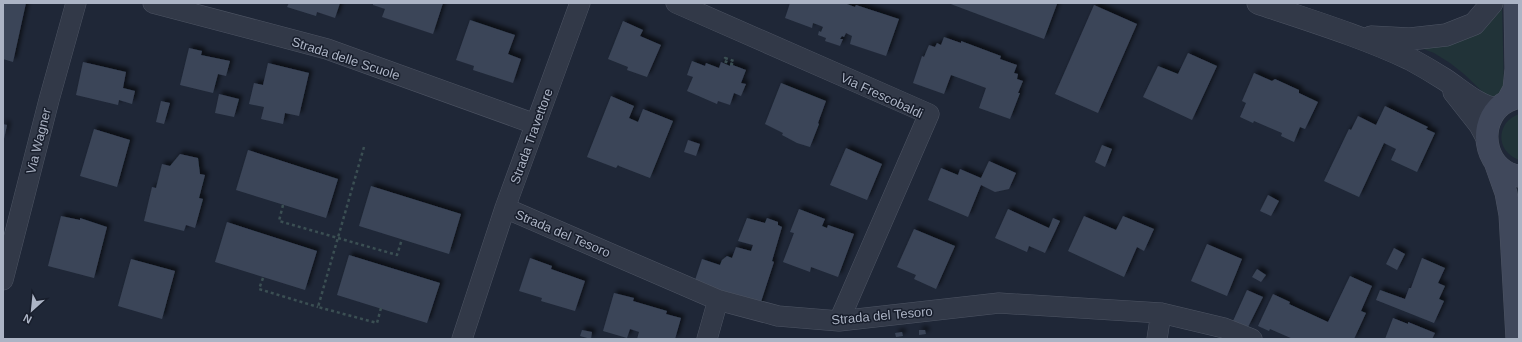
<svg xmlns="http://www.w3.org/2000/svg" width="1522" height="342" font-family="Helvetica,sans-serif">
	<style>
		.green { fill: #213338 }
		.building { fill: #3b4558; filter: url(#shadow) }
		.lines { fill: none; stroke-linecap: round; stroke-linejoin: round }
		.minor-casing { stroke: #4d5463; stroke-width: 21 }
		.tertiary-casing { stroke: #4d5463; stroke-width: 23 }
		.secondary-casing { stroke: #4d5463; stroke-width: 23 }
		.path { stroke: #3b4f53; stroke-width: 2.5; stroke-dasharray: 3 3; stroke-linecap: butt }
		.minor { stroke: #323948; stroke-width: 20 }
		.tertiary { stroke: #323948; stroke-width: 22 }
		.secondary { stroke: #40485b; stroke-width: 22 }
		.labels { text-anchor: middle; stroke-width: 3; stroke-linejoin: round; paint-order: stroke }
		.street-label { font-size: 13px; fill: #acb4c5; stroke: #181e2c }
	</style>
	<defs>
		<filter id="shadow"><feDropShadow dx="3.5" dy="-3.5" stdDeviation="2" flood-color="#0009"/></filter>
	</defs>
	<rect width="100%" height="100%" fill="#1f2737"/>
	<path class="green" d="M1502,3l2,89 -4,8 -13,-4 -23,-22 -14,-11 -16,-10 -16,-6c22,-1 47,-2 64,-19 8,-8 14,-17 20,-25z
		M1519,114v46c-24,-9 -23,-38 0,-46z"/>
	<path class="building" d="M3,3h23l-13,59 -10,-3z
		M289,3h51l-5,15 -18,-6 -1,4 -29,-9z
		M373,3h70l-10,31 -51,-17 3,-8 -12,-4z
		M790,3h54l11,4 1,-2 43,14 -13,37 -36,-12 2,-8 -6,-3 -2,4 -2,-1 -2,3h3l-3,7 -15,-5 1,-3 -8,-3 1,-4 2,1 2,-5 -2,-1 -8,-3 -1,5 -27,-10z
		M948,3h105l4,1 -13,35z
		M1094,5l43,19 -39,89 -43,-19z
		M470,20l45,15 -7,19 13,5 -8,24 -40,-13 1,-4 -18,-6z
		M623,21l20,9 -3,6 21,9 -14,32 -20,-7 1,-3 -20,-8z
		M944,37l17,6v-2l40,15 -1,3 17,6 -3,8 4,1 -1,5 6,2 -5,12h2l-10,26 -31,-11 7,-20 -35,-13 -7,19 -31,-11 9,-27 2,1 5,-12 6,2 2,-4 4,2z
		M189,48l13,3 -1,4 29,6 -4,15 -8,-2 -5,19 -33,-8z
		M1188,53l29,13 -25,54 -49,-23 15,-31 20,8z
		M692,61l13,5 1,-3 13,5 2,-6 9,4v-2l16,6 -5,13 5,1 -5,12 -7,-3 -4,12 -12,-4 -1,3 -30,-13 6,-14 -6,-2z
		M83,62l43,10 -3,16 12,3 -3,13 -13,-4 -1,5 -42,-10z
		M268,63l41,10 -10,43 -14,-3 -2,11 -22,-5 3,-12 -15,-3 5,-21 9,2z
		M1254,73l18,8 3,-2 24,11v3l19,9 -13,27 -5,-2 -6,15 -13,-6 1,-3 -28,-12 -1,2 -13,-6 6,-14 -4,-2z
		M781,83l45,18 -8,22 1,1 -9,23 -13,-4 -15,-8 1,-2 -18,-9z
		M219,94l20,5 -5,18 -19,-4z
		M611,96l23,10 -5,12 9,4 5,-13 30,12 -23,57 -31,-12 -1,-1 -2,3 -29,-11z
		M161,101l9,2 -6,21 -8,-2z
		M1385,106l43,21 -2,2 9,4 -18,39 -26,-12 5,-11 -12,-6 -25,54 -35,-16 25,-52 2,1 7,-14 18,9z
		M3,124l4,1 -3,14h-1z
		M94,129l36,11 -13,47 -37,-11z
		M688,140l12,4 -4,12 -12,-4z
		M1102,145l10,4 -7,18 -10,-5z
		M846,148l36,16 -15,36 -37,-15z
		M248,150l90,29 -12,39 -90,-28z
		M180,154l18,4 2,16 5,1 -6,23 4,1 -8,29 -9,-3 -2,6 -40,-10 8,-34 4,1 6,-24 8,2z
		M989,161l27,12 -7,16 -14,3 -14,-7 -13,32 -40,-17 13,-32 17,7 2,-6 21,9z
		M371,186l90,28 -12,40 -90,-28z
		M1268,195l11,6 -8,15 -11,-5z
		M799,209l26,10 -3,7 5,2 1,-3 26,9 -16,43 -27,-10 -1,5 -27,-10 11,-29 -4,-1z
		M1008,209l41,19 4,-10 7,3 -15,32 -16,-7 -2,6 -32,-14z
		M61,216l19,4v-2l27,9 -13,51 -46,-12z
		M1084,216l32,14 7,-14 31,13 -10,22 -7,-4 -13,30 -56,-26z
		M747,218l18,5 2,-5 11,4v3l4,2 -10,34 2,1 -15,46 -65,-25 8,-24 18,6 2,-5 5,-4 5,2 4,-11 15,4 2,-6 -15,-4z
		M227,222l90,29 -12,39 -90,-28z
		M914,229l41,17 -19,43 -22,-10 2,-4 -19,-8z
		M1207,244l35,15 -15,37 -36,-15z
		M1394,248l11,6 -8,16 -11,-6z
		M349,255l91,28 -13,40 -90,-28z
		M530,258l22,8 -1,3 34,12 -10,30 -34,-10 1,-3 -23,-7z
		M1422,258l23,10 -7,15 7,3 -6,13 5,2 -10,22 -58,-23 4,-10 25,9 4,-11h2z
		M131,259l44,12 -13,48 -44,-13z
		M1257,269l9,6 -5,7 -9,-5z
		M1350,276l22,10 -11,25 5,2 -12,26h-61l-23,-10 -1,2 -11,-5 15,-32 17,8 -1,2 39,18z
		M1247,290l16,7 -15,30 -15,-6z
		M614,293l20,5 -1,3 34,10 -1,3 15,4 -6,21h-38l2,-7 -9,-3 -3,9 -24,-7z
		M1393,318l15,6v-2l27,11 -3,6h-47z
		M582,330l10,2 -1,7 -11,-3z
		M919,330h6l1,4 -7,1z
		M902,332l1,4 -7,1 -1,-4z"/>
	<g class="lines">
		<defs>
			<path id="minor" d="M153,3l174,46 208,75
				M676,3l253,111 -90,207
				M505,208l213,92 60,16 61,5 160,-18 162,10 63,15 28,11
				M3,280l46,-180 27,-97
				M462,339l43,-131 75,-205
				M707,339l11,-39
				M1157,339l4,-26"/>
			<path id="tertiary" d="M1258,3c50,17 103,33 152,56 11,6 23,13 34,20 17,11 33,27 53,30
				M1371,37l39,2 36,-4 28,-11 18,-21
				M1454,92l26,33 6,11"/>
			<path id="secondary" d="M1519,97c-8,2 -15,5 -21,11 -21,22 -11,64 21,68
				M1508,100l6,-11 2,-20 -1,-66
				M1495,162l11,31 4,22 7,124"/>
		</defs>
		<use href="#minor" class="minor-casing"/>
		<use href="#tertiary" class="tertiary-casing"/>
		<use href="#secondary" class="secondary-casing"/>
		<path class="path" d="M725,58l9,3 -2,3 -8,-3z
			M364,147l-46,160 59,16 4,-15
			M283,205l-4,16 118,34 5,-16
			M263,278l-4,11 59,18"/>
		<use href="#minor" class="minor"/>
		<use href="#tertiary" class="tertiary"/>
		<use href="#secondary" class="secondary"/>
	</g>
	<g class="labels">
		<g class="street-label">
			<text transform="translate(346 58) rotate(18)" y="5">Strada delle Scuole</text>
			<text transform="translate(882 95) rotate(25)" y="5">Via Frescobaldi</text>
			<text transform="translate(531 136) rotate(-70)" y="5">Strada Travettore</text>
			<text transform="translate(38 141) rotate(-76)" y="5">Via Wagner</text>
			<text transform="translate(563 233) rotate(23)" y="5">Strada del Tesoro</text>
			<text transform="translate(882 315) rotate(-5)" y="5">Strada del Tesoro</text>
		</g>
	</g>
	<rect width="1522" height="342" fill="none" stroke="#acb4c5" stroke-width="8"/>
	<g transform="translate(32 310) rotate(207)" stroke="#181e2c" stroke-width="3" paint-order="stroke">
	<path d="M0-3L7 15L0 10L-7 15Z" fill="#acb4c5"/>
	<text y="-6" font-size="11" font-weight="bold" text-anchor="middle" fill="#acb4c5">N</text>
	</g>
</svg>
